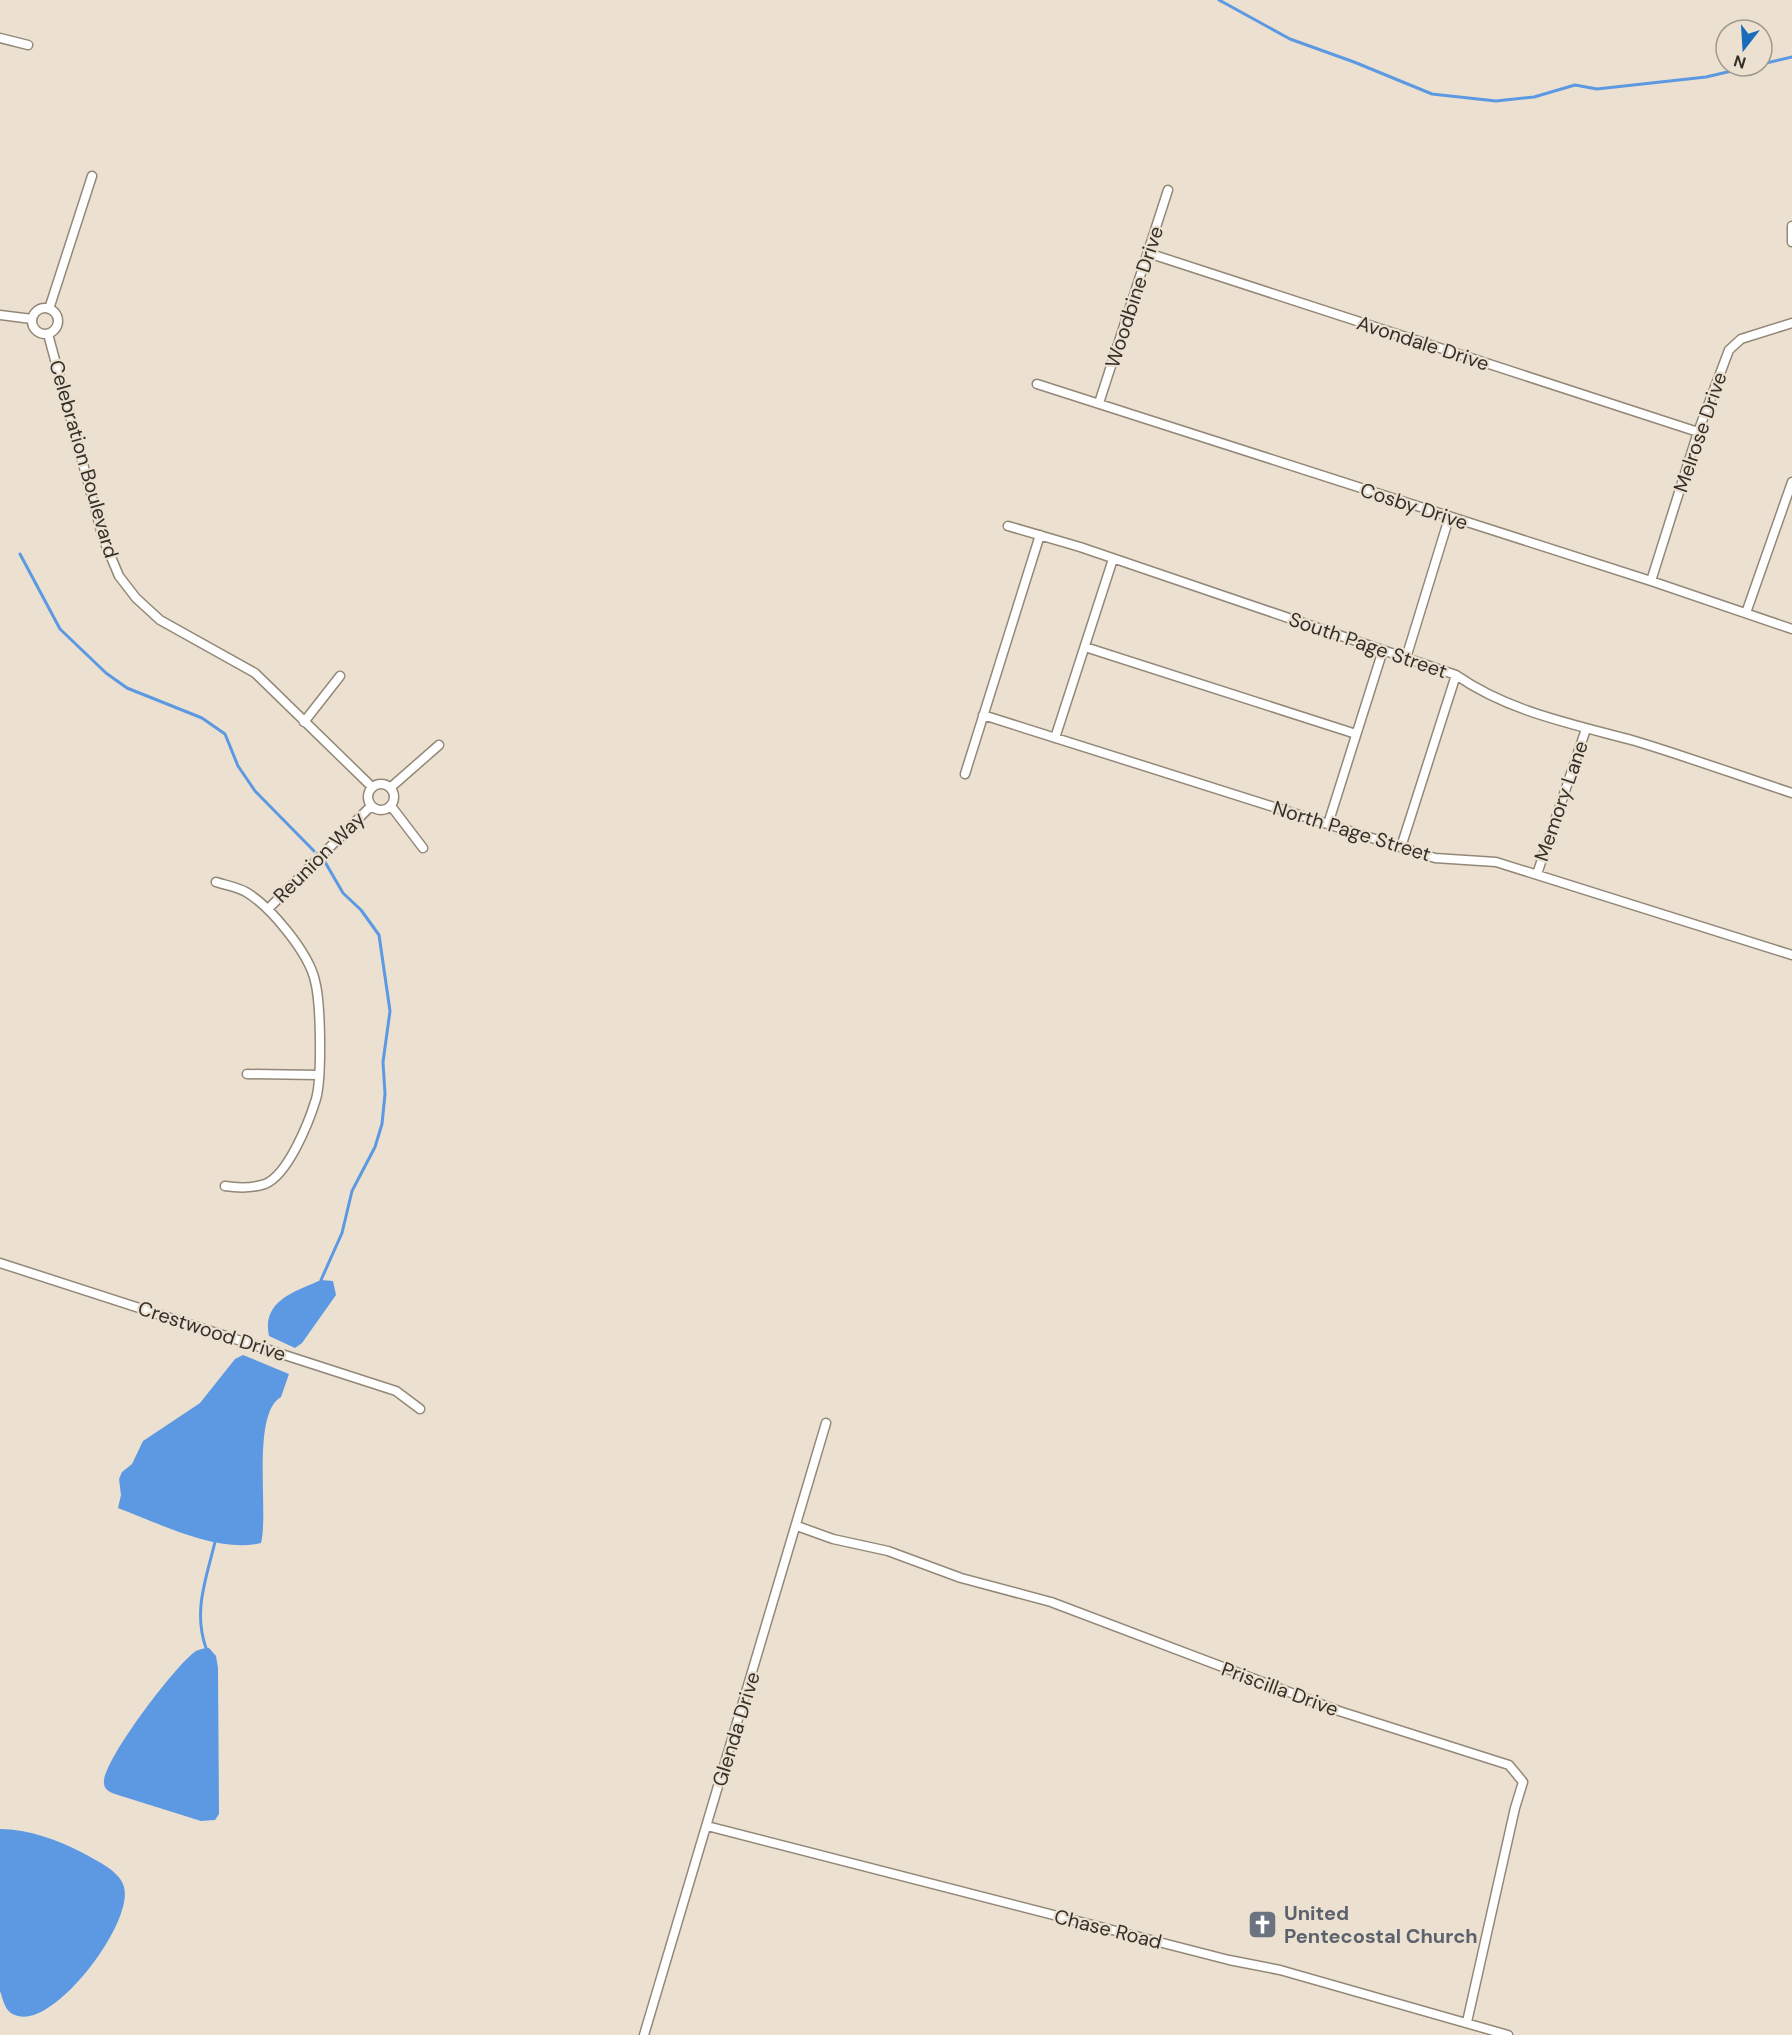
<svg xmlns="http://www.w3.org/2000/svg" width="1792" height="2035" font-family="'DM Sans',sans-serif">
	<style>
		.water { fill: #5d99e2 }
		.lines { fill: none; stroke-linecap: round; stroke-linejoin: round }
		.stream { stroke: #5d99e2; stroke-width: 3 }
		.street-casing { stroke: #938878; stroke-width: 11 }
		.street { stroke: #fff; stroke-width: 8 }
		.labels { text-anchor: middle; stroke-width: 4.5; stroke-linejoin: round; paint-order: stroke }
		.street-label { font-size: 20px; fill: #343029; stroke: #ece1d0 }
		.worship-label { font-size: 20px; font-weight: bold; fill: #5b616d; stroke: #ece1d0; text-anchor: start }
	</style>
	<rect width="100%" height="100%" fill="#ece1d0"/>
	<path class="water" d="M321,1280l12,1 3,14 -34,48 -7,5 -26,-12c-8,-36 28,-45 52,-56z
		M243,1355l46,19 -8,23c-30,17 -12,116 -20,146 -42,11 -103,-20 -143,-35l3,-13 -2,-16 3,-7 10,-8 11,-23 57,-38 35,-44z
		M209,1648l7,8 2,12 1,146 -4,6 -14,1 -83,-26c-6,-2 -13,-4 -14,-11 -4,-20 73,-121 92,-133 4,-2 9,-3 13,-3z
		M0,1829c29,0 58,11 83,24 14,8 37,18 41,34 10,36 -69,140 -106,129 -13,-3 -14,-14 -18,-25z"/>
	<g class="lines">
		<path class="stream" d="M1219,0l71,39 64,23 78,32 64,7 38,-4 41,-12 22,4 109,-12 47,-11
			M1762,64l30,-7
			M20,554l40,75 46,44 21,15 75,30 23,16 13,32 17,25 59,60
			M321,1280l21,-47 10,-42 23,-44 7,-23 3,-30 -2,-32 7,-51 -11,-76 -18,-25 -18,-17 -18,-31
			M206,1648c-13,-37 0,-69 9,-106"/>
		<defs>
			<path id="street" d="M0,38l28,7
				M1792,226v16
				M1148,253l550,179
				M32 321a13 13 0 1 1 26 0a13 13 0 1 1-26 0Z
				M49,309l43,-133
				M0,315l32,4
				M48,334l55,204 16,38 17,22 24,22 95,53 117,114
				M1037,384l614,197 141,48
				M1099,403l69,-213
				M1008,526l72,21 376,128c53,37 117,49 179,66 53,16 105,35 157,52
				M1651,581l47,-149 31,-82 12,-11 51,-16
				M1746,613l46,-131
				M1085,647l271,87
				M1406,658l43,-140
				M983,715l452,143 61,4 296,93
				M304,722l36,-46
				M1055,738l58,-179
				M965,774l75,-239
				M368 797a13 13 0 1 1 26 0a13 13 0 1 1-26 0Z
				M390,788l49,-43
				M391,806l32,42
				M1328,824l55,-174
				M1401,847l55,-172
				M1537,874l49,-145
				M216,882c9,3 21,5 30,10 24,14 63,61 69,89 6,22 7,97 1,118 -7,23 -28,76 -51,85 -12,4 -27,4 -40,2
				M268,909l103,-103
				M247,1074l71,1
				M0,1263l396,128 24,18
				M797,1526l36,13 55,12 73,27 90,24 288,109 170,54 14,17 -8,26 -48,214
				M707,1826l522,134 51,10 228,65
				M644,2035l182,-612"/>
		</defs>
		<use href="#street" class="street-casing"/>
		<use href="#street" class="street"/>
	</g>
	<defs>
		<symbol id="church-square" viewBox="-11 -11 22 22"><rect x="-9" y="-9" width="18" height="18" rx="4" fill="#6b7280" stroke="#ece1d0"/><path d="M-1.2-6h2.4v3.5h3.3v2.4h-3.3V6h-2.4V-.1h-3.3v-2.4h3.3Z" fill="#fff"/></symbol>
	</defs>
	<g fill-rule="evenodd">
		<use href="#church-square" x="1246" y="1908" width="33" height="33"/>
	</g>
	<g class="labels">
		<g class="street-label">
			<text transform="translate(1134 297) rotate(-72)" y="7">Woodbine Drive</text>
			<text transform="translate(1423 343) rotate(18)" y="7">Avondale Drive</text>
			<text transform="translate(1700 432) rotate(-71)" y="7">Melrose Drive</text>
			<text transform="translate(84 459) rotate(74)" y="7">Celebration Boulevard</text>
			<text transform="translate(1414 506) rotate(18)" y="7">Cosby Drive</text>
			<text transform="translate(1368 645) rotate(19)" y="7">South Page Street</text>
			<text transform="translate(1561 801) rotate(-71)" y="7">Memory Lane</text>
			<text transform="translate(1352 831) rotate(17)" y="7">North Page Street</text>
			<text transform="translate(319 857) rotate(-45)" y="7">Reunion Way</text>
			<text transform="translate(212 1331) rotate(18)" y="7">Crestwood Drive</text>
			<text transform="translate(1280 1689) rotate(20)" y="7">Priscilla Drive</text>
			<text transform="translate(736 1729) rotate(-73)" y="7">Glenda Drive</text>
			<text transform="translate(1108 1929) rotate(14)" y="7">Chase Road</text>
		</g>
		<g class="worship-label">
			<text x="1284" y="1920">United<tspan x="1284" dy="23">Pentecostal Church</tspan></text>
		</g>
	</g>
	<g transform="translate(1744 48) rotate(197)"><circle r="28" fill="#ece1d0" stroke="#a29a8d" stroke-width="1.5"/>
	<path d="M0-4.5L10 22L0 15L-10 22Z" fill="#1a6cbb"/>
	<text y="-9" font-size="16" font-weight="bold" text-anchor="middle" fill="#343029">N</text>
	</g>
</svg>
